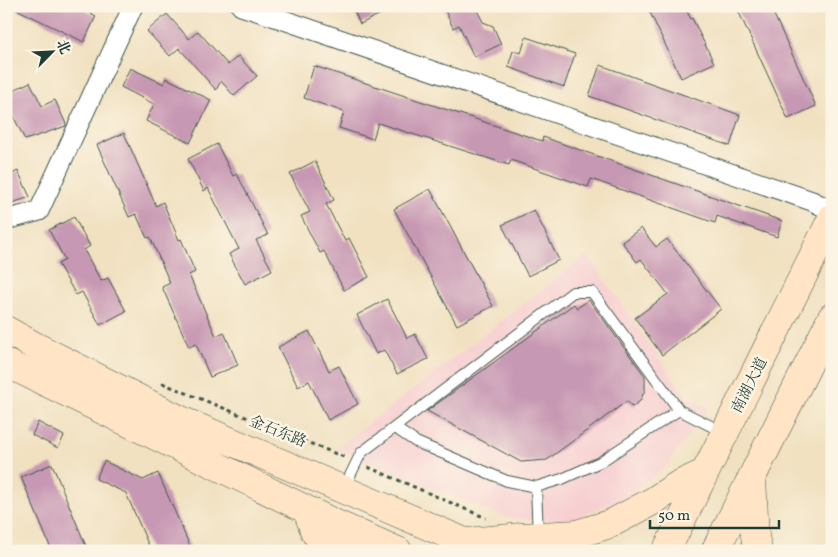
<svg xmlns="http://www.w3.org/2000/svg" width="838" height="557" font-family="Vollkorn,'Noto Serif SC',serif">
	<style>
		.built { fill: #f7cfd1 }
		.building { fill: #c798b3 }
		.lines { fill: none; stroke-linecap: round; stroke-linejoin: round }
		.lane-casing { stroke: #3e5649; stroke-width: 12 }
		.street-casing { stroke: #3e5649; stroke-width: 21 }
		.secondary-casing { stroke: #3e5649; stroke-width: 29 }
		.path { stroke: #3e5649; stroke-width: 3; stroke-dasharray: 4 4; stroke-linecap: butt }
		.lane { stroke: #fff; stroke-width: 10 }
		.street { stroke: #fff; stroke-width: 19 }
		.secondary { stroke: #ffe4c6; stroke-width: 28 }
		.labels { text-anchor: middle; stroke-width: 5; stroke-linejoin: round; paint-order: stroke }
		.street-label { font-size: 15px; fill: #1f3d34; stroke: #fcf5e5 }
	</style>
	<rect width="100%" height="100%" fill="#fcf5e5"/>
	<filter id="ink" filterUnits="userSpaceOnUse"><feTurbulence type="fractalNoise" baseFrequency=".02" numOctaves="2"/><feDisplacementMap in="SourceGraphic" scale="10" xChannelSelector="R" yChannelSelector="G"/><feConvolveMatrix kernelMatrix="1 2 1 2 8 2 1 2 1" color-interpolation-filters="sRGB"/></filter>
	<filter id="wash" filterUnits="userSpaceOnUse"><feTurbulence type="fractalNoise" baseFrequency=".0096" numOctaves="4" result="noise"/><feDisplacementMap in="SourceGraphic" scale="20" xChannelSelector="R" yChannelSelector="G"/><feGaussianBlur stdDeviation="1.12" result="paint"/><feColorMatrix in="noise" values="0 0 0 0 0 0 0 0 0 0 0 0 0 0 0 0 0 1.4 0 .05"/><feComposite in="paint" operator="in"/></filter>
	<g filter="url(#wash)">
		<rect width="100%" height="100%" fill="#f1e1c1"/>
		<path class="built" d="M587,255l100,143 22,9 -43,59 -41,32 -62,25 -58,-6 -169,-68z"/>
		<g id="blocks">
			<path class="building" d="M10,6h66l20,10 -12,26z
				M352,6h45l-37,18z
				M443,6h32l8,16 10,4 8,18 -27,13 -15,-32 -6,3z
				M647,6h37l7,13 1,-1 22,45 -33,15z
				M736,6h34l46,100 -28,13z
				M167,14l22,25 9,-8 30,34 10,-9 19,20 -23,20 -13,-15 -5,9 -37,-42 -9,8 -23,-25z
				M526,37l49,17 -11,33 -56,-20 5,-16 8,2z
				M600,65l140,50 -10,31 -141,-50z
				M314,66l228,75 1,-4 239,84 -5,16 -60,-21 -2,7 -124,-44 -3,8 -77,-27 -2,5 -131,-42 -5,16 -34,-11 5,-16 -40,-14z
				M130,68l34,16 2,-6 45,22 -21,43 -44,-22 8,-17 -33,-17z
				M30,82l12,24 13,-6 11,24v2l-41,14 -19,-39v-7z
				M124,133l32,73 7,-4 16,38 2,-1 14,33 -6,3 27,61 8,-4 14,33 -28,12 -14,-33 -7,3 -27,-60 8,-4 -20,-46 -3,1 -11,-24 -7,3 -32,-72z
				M217,144l16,32 4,-2 31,61 -12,5 16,30 -27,14 -16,-30 10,-5 -31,-61 -4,3 -16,-32z
				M315,161l19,39 -8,4 19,37 4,-3 20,39 -25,13 -20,-39 -4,2 -19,-37 9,-4 -20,-38z
				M18,171l12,26 -24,8v-28z
				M430,189l63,117 -36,19 -63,-116z
				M534,210l25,50 -31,16 -26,-51z
				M74,217l16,29 -6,4 17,31 7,-3 18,33 -26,14 -18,-33 -6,3 -18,-31 7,-4 -16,-30z
				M641,228l15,19 11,-8 54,70 -59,46 -27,-37 33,-24 -27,-35 -4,3 -15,-20z
				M387,299l20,39 8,-4 13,25 -31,15 -13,-24 -8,4 -19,-39z
				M589,300l56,76v14l-5,11 -8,6 -5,-6 -80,59 -26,2 -94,-51 147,-107 3,4z
				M309,331l20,40 10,-5 19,38 -30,16 -19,-39 -11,6 -20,-40z
				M38,422l26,14 -6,12 -26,-13z
				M104,461l39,19 15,-7 34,78h-41l-25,-58 -30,-14z
				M52,464l36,87h-36l-31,-74z"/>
		</g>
	</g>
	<g filter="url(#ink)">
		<use href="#blocks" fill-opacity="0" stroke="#3e5649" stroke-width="1"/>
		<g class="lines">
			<defs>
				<path id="lane" d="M395,428l21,14 91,39 29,6 26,-8 38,-17 79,-52
					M536,487l2,49
					M344,488l17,-35 212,-161h19l87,118 44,22"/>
				<path id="street" d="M241,6l37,12 534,183 20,10
					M6,220l33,-9 94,-205"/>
				<path id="secondary" d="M6,330l27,15 146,74 307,132
					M6,363l326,159 66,29
					M752,478l3,58 3,15
					M307,510l8,23 26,18
					M467,542l54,-5 56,-3 33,-10 43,-23 25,-16 26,-12
					M666,551l166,-333
					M715,551l117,-234"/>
			</defs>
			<use href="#lane" class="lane-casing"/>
			<use href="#street" class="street-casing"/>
			<use href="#secondary" class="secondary-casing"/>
			<path class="path" d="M162,383l184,75
				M368,467l118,51"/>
			<use href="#lane" class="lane"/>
			<use href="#street" class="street"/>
			<use href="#secondary" class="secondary"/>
		</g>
	</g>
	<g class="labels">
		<g class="street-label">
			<text transform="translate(749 385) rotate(-63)" y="5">南湖大道</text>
			<text transform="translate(278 431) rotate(22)" y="5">金石东路</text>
		</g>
	</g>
	<rect width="838" height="557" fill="none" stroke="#fcf5e5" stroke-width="25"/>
	<g transform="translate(52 52) rotate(66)" stroke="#fcf5e5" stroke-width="4" paint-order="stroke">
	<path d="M0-4L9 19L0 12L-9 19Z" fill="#1f3d34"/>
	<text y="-8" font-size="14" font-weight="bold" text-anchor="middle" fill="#1f3d34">北</text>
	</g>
	<path d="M650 520v8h129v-8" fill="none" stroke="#1f3d34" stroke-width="2.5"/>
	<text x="658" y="520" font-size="15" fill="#1f3d34" stroke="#fcf5e5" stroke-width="4" paint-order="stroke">50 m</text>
</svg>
